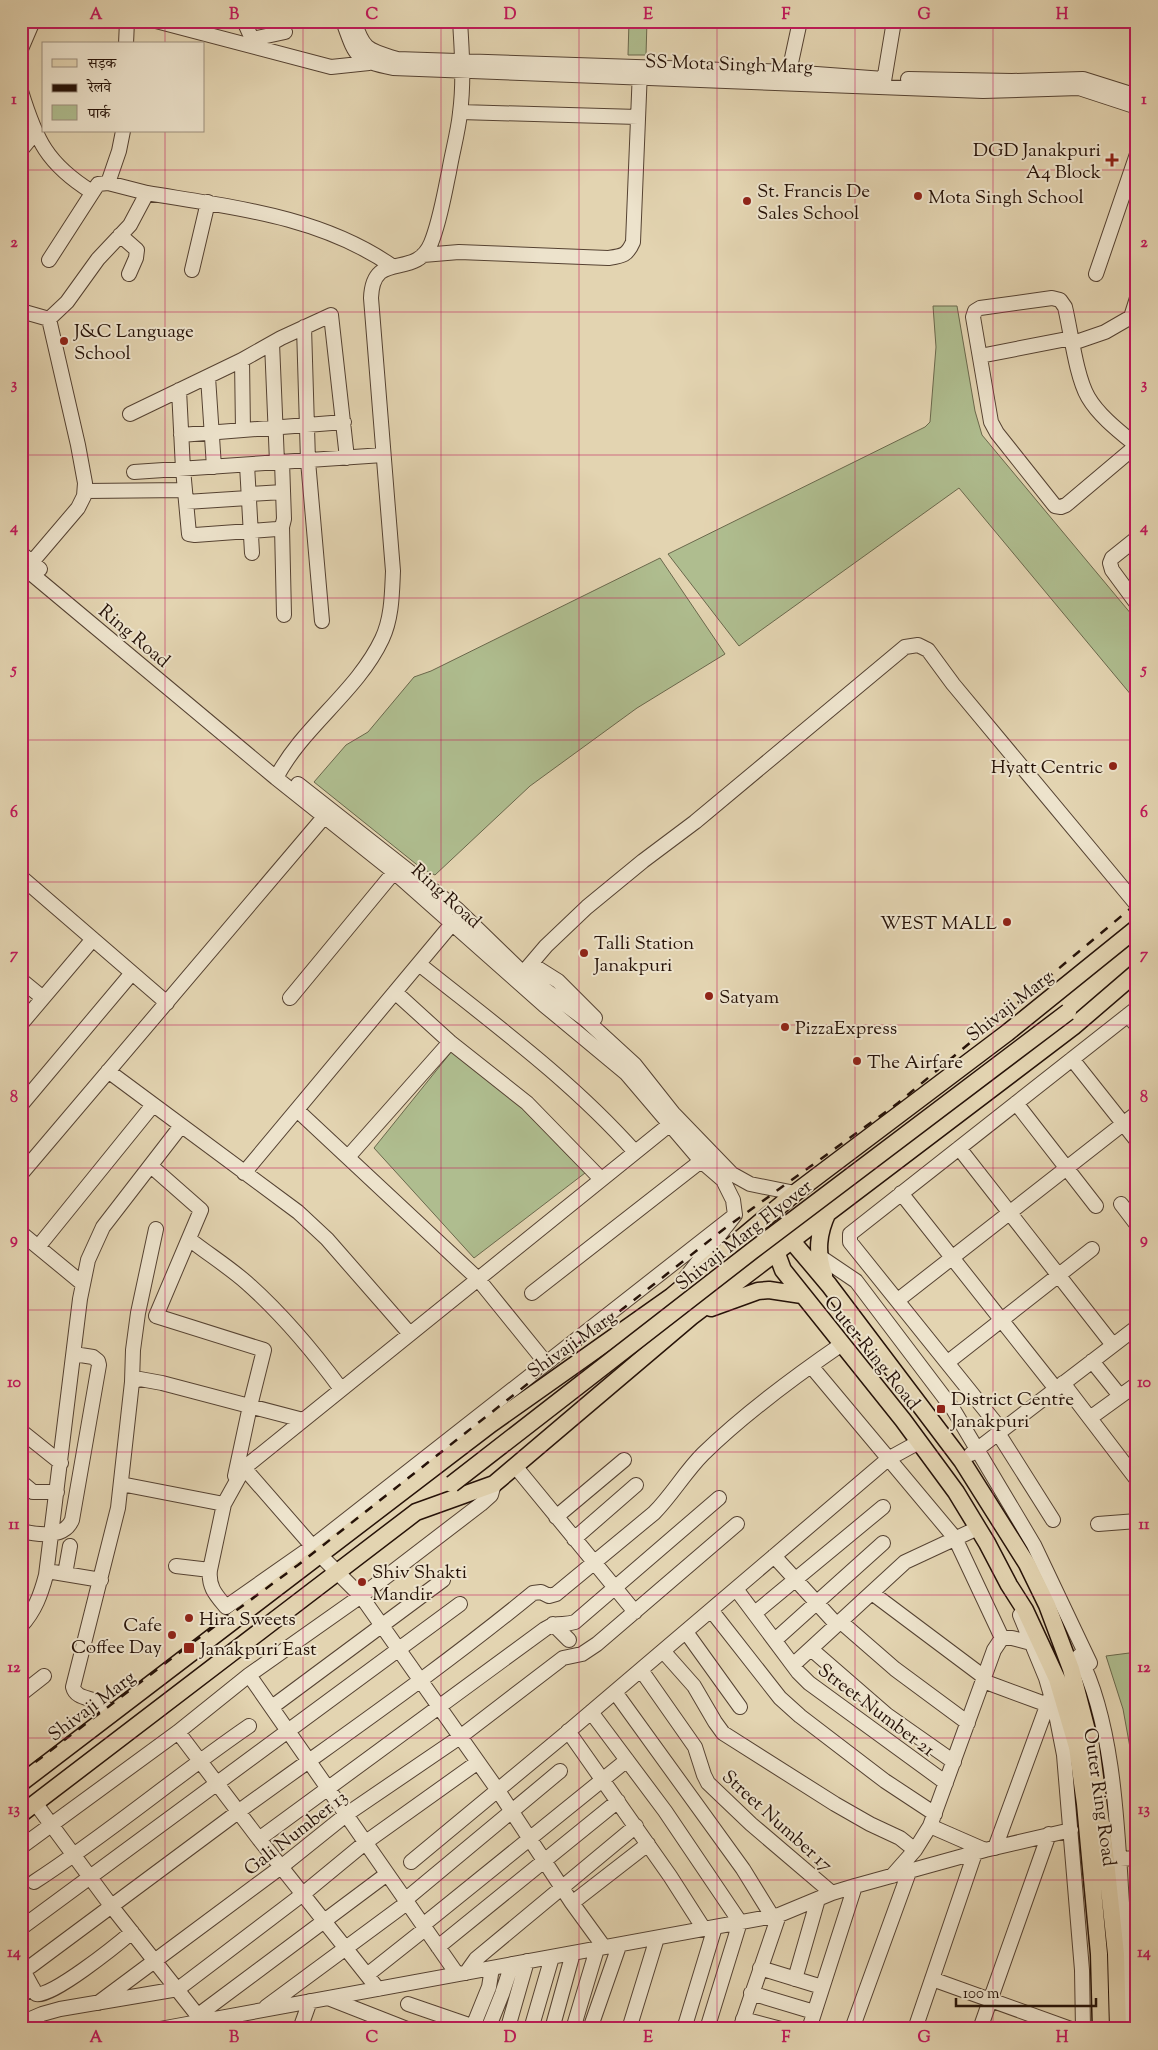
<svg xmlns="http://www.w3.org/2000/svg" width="1158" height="2050" font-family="'Sorts Mill Goudy','Noto Serif Devanagari',serif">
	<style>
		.green { fill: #afbd8f; stroke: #6a684c }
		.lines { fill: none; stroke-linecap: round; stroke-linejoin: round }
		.minor-casing { stroke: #554232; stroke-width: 16 }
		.major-casing { stroke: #261208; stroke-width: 19 }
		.minor { stroke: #ede3cc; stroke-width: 14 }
		.major { stroke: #e3d4b1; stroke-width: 16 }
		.rail { stroke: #261208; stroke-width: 2.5; stroke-dasharray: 9 9; stroke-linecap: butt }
		.major-bridge-casing { stroke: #261208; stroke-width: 19; stroke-linecap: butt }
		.major-bridge { stroke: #e3d4b1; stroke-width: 16 }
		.grid { fill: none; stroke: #c2185b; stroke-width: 1; stroke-opacity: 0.55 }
		.poi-dot { fill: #8f2418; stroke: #ede3cc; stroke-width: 2 }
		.labels { text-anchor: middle; stroke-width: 4; stroke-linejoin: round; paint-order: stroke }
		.street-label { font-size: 19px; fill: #261208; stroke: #ede3cc }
		.poi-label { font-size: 19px; fill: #261208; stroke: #ede3cc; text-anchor: start }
		.neatline { fill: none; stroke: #c2185b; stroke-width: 2 }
		.grid-label { font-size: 16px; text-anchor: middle; font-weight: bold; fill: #c2185b }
	</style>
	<rect width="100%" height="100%" fill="#e3d4b1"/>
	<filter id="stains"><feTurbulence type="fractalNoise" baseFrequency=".004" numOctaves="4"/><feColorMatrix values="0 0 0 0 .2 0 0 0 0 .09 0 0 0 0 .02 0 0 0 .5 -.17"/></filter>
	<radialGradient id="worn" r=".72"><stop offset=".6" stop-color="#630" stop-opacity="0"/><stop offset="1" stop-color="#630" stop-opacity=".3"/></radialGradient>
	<path class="green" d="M629,21h18l-1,34h-18z
		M933,306h24l18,105 7,24 155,186v81l-178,-214 -220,158 -71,-92 257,-127 5,-5 6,-75z
		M660,558l65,96 -88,54 -107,78 -95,89 -14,-7 -107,-86 32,-37 22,-13 46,-55 17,-6z
		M452,1051l68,55 65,67 -111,85 -100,-110z
		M1137,1652v100l-6,1 -8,-44 -17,-53z"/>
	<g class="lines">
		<defs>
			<path id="minor" d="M156,21l175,46 38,-4
				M244,21l8,18 33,-7
				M343,21c13,36 12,39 50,47l590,23 96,-3 58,19
				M354,21c10,30 14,29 43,38l392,13 95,7
				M126,44l1,-23
				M21,49l12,-28
				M789,72l11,-51
				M908,79l104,2 71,-2 54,17
				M883,87l11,-66
				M21,91c15,49 26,73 71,101
				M460,112l178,5
				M21,150l14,-17
				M108,183l11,-32 4,-20
				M120,235l17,15 -1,8 -7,16
				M423,255l36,-3 149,6c14,-2 19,-2 25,-16l7,-172
				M49,260l49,-76 10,-1 39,10
				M192,270l16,-68
				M1096,274l41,-120
				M21,311l28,8
				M49,319l18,-17 31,-43 32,-34 17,-32c84,14 173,23 245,73
				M304,327l4,134 14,160
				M272,343l5,119
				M1073,343l32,-11 26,-15 6,-19
				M980,356l92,-18
				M242,360l1,70
				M208,377l6,90
				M179,390l4,79 6,65 6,1 82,-6 5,-2 2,-8 -2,-57
				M130,414l112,-54 39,-22 50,-23 16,143
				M181,435l163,-13
				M1136,446l-70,59 -5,2 -6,-1 -58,-73 -6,-11 -18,-105 2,-6 5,-3 72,-10 8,2 5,7c6,25 11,69 23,90 11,19 32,35 49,49
				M247,465l5,88
				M134,472l249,-17
				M85,491l100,-1
				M248,494l35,-2
				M186,502l62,-4
				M282,527l2,88
				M1137,538l-25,20 -2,5 2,7 25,34
				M21,553l19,16
				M21,565l255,213 118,94 150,133 82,68 75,88 22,19 10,20 2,15 -52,66
				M28,570l4,-8 46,-54 6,-12 1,-13 -7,-38 -29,-126
				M276,778c27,-52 81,-86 106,-139 10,-21 10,-46 11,-68l-22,-273c2,-50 44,-17 60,-55 9,-22 13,-48 18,-71 3,-19 9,-39 11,-59 4,-31 2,-61 0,-92
				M298,784l159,125 66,64 63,47 49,45 38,48 59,61 18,10 45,9
				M21,877l146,126
				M419,964c75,60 152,116 216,188
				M531,964l27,17 37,37
				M523,973l23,-27 41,-39 56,-46 52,-39 210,-175 13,-2 10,5 25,34 184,221
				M21,980l22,18
				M395,992l55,50 77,61 74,76
				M290,998l104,-126
				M1128,1015l9,11
				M21,1024l72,-85
				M1072,1059l65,82
				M108,1071l190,141 29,27 83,95
				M1016,1103l80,103
				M21,1105l111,-132
				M297,1110l181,169 68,84
				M669,1125l-425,343 -20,36 -14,66c-2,17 6,25 16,37l87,-61 422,-331
				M959,1148l154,197
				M348,1157l102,-115
				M151,1166l50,44 -45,106 108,34 -14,56 -15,70
				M244,1173l207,-248
				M21,1174l303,-357
				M901,1193l155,196
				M1121,1204l16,21
				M21,1233l62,51
				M189,1239c19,15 40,28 58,44 36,32 66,68 94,106
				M38,1247l115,-142
				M819,1256l37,25 97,128 81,136 56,118
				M532,1293l169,-132
				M898,1300l239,-187
				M1092,1361l28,35
				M948,1362l144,-113
				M811,1366l144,172 47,100
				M132,1382l8,-3 22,4 141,37
				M1063,1383l74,97
				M1090,1418l47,-34
				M21,1431l40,32
				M1002,1431l-152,-189v-8l287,-226
				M998,1433l55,87
				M971,1454l166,-127
				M515,1466l120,146
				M244,1468l76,87 41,41 136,193 75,114 32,44
				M21,1482l12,10h24
				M121,1484l103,20
				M556,1517l68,-57
				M1098,1524l39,-3
				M21,1531c17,4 43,8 51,-11l27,-155 -1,-4 -5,-4 -19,-3
				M574,1539l62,-54
				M774,1556l63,69
				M176,1566l34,4
				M47,1571l54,9
				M65,1574l5,-28
				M736,1589l62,83 11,11 137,100
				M872,1593l112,84
				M711,1610l69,88 20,18 85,65 50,33
				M755,1613l128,-106
				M1020,1615l26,63 9,31 9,46 18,215 1,59
				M841,1622l54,47 73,54
				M553,1624l16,16
				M21,1626c14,-15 20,-32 25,-51l34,-276 8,-39 15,-33 78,-101
				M686,1632l54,75
				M775,1640l108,-97
				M811,1649l76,66 67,47
				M663,1651l31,35 21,36 8,11 112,71 35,20 30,14 15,12
				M1079,1656c33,63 38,162 42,232 3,47 7,94 8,141
				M793,1665l112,-103 73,-34
				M641,1670l54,77 9,28 4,8 43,41 81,69
				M249,1675l208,299
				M983,1681l65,24
				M615,1692l128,177 29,47
				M21,1694l23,-18
				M272,1707l171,-127
				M591,1712l74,99 75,111 -33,107
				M111,1715c-3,-4 -7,-10 -11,-12 -10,-6 -24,-4 -27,-16l45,-179 14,-126 1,-32 5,-37 18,-84
				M568,1731l102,145 34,53
				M178,1732l81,107 119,150
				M1137,1770v1
				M36,1804l76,103 90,114
				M930,1826l55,24
				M259,1839l286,-210c12,-8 18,-3 30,-7l144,-124
				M21,1847l157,-115 71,-57 112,-79 120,-92 10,-9 3,-11
				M995,1848l56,-153
				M1120,1859l17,-1
				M411,1862l152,-126 325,-277 31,-17
				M892,1876l23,-26 15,-24 64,-176 8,-12h10l19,5
				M34,1882c74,-48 142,-106 215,-156
				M405,1900l155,-129
				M572,1903l76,-59
				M423,1925l204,-165
				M21,1928l439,-324
				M438,1947l180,-146
				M760,1968l62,19
				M21,1970l10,-4c69,-51 138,-103 207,-154 99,-72 200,-141 295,-219l8,-1 8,4 7,-2 98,-81c18,-18 31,-41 49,-59 42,-41 91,-77 139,-110
				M23,1970l13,24c14,5 82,-50 96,-62
				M466,1973l10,-14 160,-133
				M367,1975l58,-46
				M795,1979l23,-80
				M932,1979l139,50
				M751,1993l63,19
				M21,1995l12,-7
				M328,1998l79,31
				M98,2003l183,-136 66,-53 113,-77 103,-79 19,-4 15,-10 140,-120
				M408,2004l64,22
				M266,2007l134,-99
				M197,2016l190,-142
				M743,2019l38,10
				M21,2023l21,-9 18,-5 118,-20 125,-95 63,-52 112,-80
				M160,2029l619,-114 53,-22 23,-7 130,-36 86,-20
				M300,2029l10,-28
				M472,2029l17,-42 3,-19
				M488,2029l14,-35 10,-30
				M515,2029l-6,-5 18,-63
				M531,2029l21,-72
				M552,2029l21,-76
				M573,2029l24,-80
				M590,2029l29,-83
				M629,2029l28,-91
				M684,2029l31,-102
				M740,2029l39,-114
				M809,2029l46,-143
				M852,2029l57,-157
				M915,2029l60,-176
				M980,2029l69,-195"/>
			<path id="major" d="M791,1240l38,45 133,176 65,103 20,41 24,64 20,77 15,115 10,93 2,75
				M773,1243l10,27 120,150 53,72 31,51 22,42 16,25 32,69 20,68 8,57 14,150 2,75
				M824,1275c-8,-23 -6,-42 4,-63
				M711,1308l47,-17 11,-1 33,5
				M21,1783l470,-359 181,-128 123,-103 212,-160 130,-105
				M21,1814l395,-302 78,-28 197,-167 382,-290 64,-55"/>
		</defs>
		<use href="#minor" class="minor-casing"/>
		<use href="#major" class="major-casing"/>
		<use href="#minor" class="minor"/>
		<use href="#major" class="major"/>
		<path class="rail" d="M21,1773l171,-130 106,-78 426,-336 174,-126 239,-200"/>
		<defs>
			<path id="major-bridge" d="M452,1484l300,-233 316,-239"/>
		</defs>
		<use href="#major-bridge" class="major-bridge-casing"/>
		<use href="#major-bridge" class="major-bridge"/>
	</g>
	<path class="grid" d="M165,21v23M303,21v2008M441,21v2008M579,21v2008M717,21v2008M855,21v2008M993,21v2008M165,131v1898M21,170h1116M21,312h1116M21,455h1116M21,598h1116M21,740h1116M21,882h1116M21,1025h1116M21,1168h1116M21,1310h1116M21,1452h1116M21,1595h1116M21,1738h1116M21,1880h1116"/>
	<g class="poi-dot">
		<path d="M1109.5 152.5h5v5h5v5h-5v5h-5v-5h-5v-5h5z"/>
		<circle cx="918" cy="196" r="5"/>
		<circle cx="747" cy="201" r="5"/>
		<circle cx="64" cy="341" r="5"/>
		<circle cx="1113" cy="766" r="5"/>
		<circle cx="1007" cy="922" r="5"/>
		<circle cx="584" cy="953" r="5"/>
		<circle cx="709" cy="996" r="5"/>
		<circle cx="785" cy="1027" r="5"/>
		<circle cx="857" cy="1061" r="5"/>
		<rect x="936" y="1404" width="10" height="10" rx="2.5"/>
		<circle cx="362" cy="1582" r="5"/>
		<circle cx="189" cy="1618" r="5"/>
		<circle cx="172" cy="1635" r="5"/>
		<rect x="183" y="1642" width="12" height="12" rx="2.5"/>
	</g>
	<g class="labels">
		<g class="street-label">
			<text transform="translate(729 63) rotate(2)" y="7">SS Mota Singh Marg</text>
			<text transform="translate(135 635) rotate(40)" y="7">Ring Road</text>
			<text transform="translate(447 895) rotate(42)" y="7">Ring Road</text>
			<text transform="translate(1009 1005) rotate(-38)" y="7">Shivaji Marg</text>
			<text transform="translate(743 1234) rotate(-38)" y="7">Shivaji Marg Flyover</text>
			<text transform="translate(571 1343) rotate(-35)" y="7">Shivaji Marg</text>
			<text transform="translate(873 1352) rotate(51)" y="7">Outer Ring Road</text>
			<text transform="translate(91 1705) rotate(-37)" y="7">Shivaji Marg</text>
			<text transform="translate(877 1709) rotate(37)" y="7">Street Number 21</text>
			<text transform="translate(1101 1797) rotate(82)" y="7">Outer Ring Road</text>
			<text transform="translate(778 1820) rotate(42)" y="7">Street Number 17</text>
			<text transform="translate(295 1832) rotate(-38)" y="7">Gali Number 13</text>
		</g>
		<g class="poi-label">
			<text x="1101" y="156" text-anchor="end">DGD Janakpuri<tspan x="1101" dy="22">A4 Block</tspan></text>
			<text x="757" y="197">St. Francis De<tspan x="757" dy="22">Sales School</tspan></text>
			<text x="928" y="203">Mota Singh School</text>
			<text x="74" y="337">J&amp;C Language<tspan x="74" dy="22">School</tspan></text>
			<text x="1103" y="773" text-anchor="end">Hyatt Centric</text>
			<text x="997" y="929" text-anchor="end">WEST MALL</text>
			<text x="594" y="949">Talli Station<tspan x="594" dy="22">Janakpuri</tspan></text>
			<text x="719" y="1003">Satyam</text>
			<text x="795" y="1034">PizzaExpress</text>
			<text x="867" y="1068">The Airfare</text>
			<text x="951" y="1405">District Centre<tspan x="951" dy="22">Janakpuri</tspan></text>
			<text x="372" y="1578">Shiv Shakti<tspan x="372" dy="22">Mandir</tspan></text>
			<text x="199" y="1625">Hira Sweets</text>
			<text x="162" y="1631" text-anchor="end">Cafe<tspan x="162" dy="22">Coffee Day</tspan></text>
			<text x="200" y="1655">Janakpuri East</text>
		</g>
	</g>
	<rect width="1158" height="2050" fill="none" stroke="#e3d4b1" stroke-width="55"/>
	<rect x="42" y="42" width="162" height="90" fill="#ede3cc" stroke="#9d8f7e"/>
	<rect x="52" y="59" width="25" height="8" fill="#e3d4b1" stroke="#9d8f7e"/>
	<text x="88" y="68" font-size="15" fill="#261208">सड़क</text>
	<rect x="52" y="84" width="25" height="8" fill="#261208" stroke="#9d8f7e"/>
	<text x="88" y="92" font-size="15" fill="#261208">रेलवे</text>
	<rect x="52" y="105" width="25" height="15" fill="#afbd8f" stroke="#9d8f7e"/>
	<text x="88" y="118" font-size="15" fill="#261208">पार्क</text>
	<path d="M956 1998v8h140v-8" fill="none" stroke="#261208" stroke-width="2.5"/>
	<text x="963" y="1998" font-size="15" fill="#261208" stroke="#ede3cc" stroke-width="4" paint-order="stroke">100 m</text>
	<rect x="28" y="28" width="1102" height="1994" class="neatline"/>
	<g class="grid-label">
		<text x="96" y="19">A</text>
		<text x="234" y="19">B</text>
		<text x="372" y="19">C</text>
		<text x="510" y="19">D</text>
		<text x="648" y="19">E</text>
		<text x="786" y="19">F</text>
		<text x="924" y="19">G</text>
		<text x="1062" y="19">H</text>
		<text x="14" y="104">1</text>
		<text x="1144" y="104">1</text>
		<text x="14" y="247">2</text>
		<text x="1144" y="247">2</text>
		<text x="14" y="389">3</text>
		<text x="1144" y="389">3</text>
		<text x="14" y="532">4</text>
		<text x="1144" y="532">4</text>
		<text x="14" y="674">5</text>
		<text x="1144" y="674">5</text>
		<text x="14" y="817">6</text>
		<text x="1144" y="817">6</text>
		<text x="14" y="959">7</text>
		<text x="1144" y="959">7</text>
		<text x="14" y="1102">8</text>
		<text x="1144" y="1102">8</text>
		<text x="14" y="1244">9</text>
		<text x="1144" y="1244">9</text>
		<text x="14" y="1387">10</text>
		<text x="1144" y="1387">10</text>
		<text x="14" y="1529">11</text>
		<text x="1144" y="1529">11</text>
		<text x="14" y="1672">12</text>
		<text x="1144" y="1672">12</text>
		<text x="14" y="1814">13</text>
		<text x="1144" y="1814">13</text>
		<text x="14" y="1957">14</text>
		<text x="1144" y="1957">14</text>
		<text x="96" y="2042">A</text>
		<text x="234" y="2042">B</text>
		<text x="372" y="2042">C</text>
		<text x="510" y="2042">D</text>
		<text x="648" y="2042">E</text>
		<text x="786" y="2042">F</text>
		<text x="924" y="2042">G</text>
		<text x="1062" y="2042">H</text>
	</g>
	<rect width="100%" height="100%" filter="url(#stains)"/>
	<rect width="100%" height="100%" fill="url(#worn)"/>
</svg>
